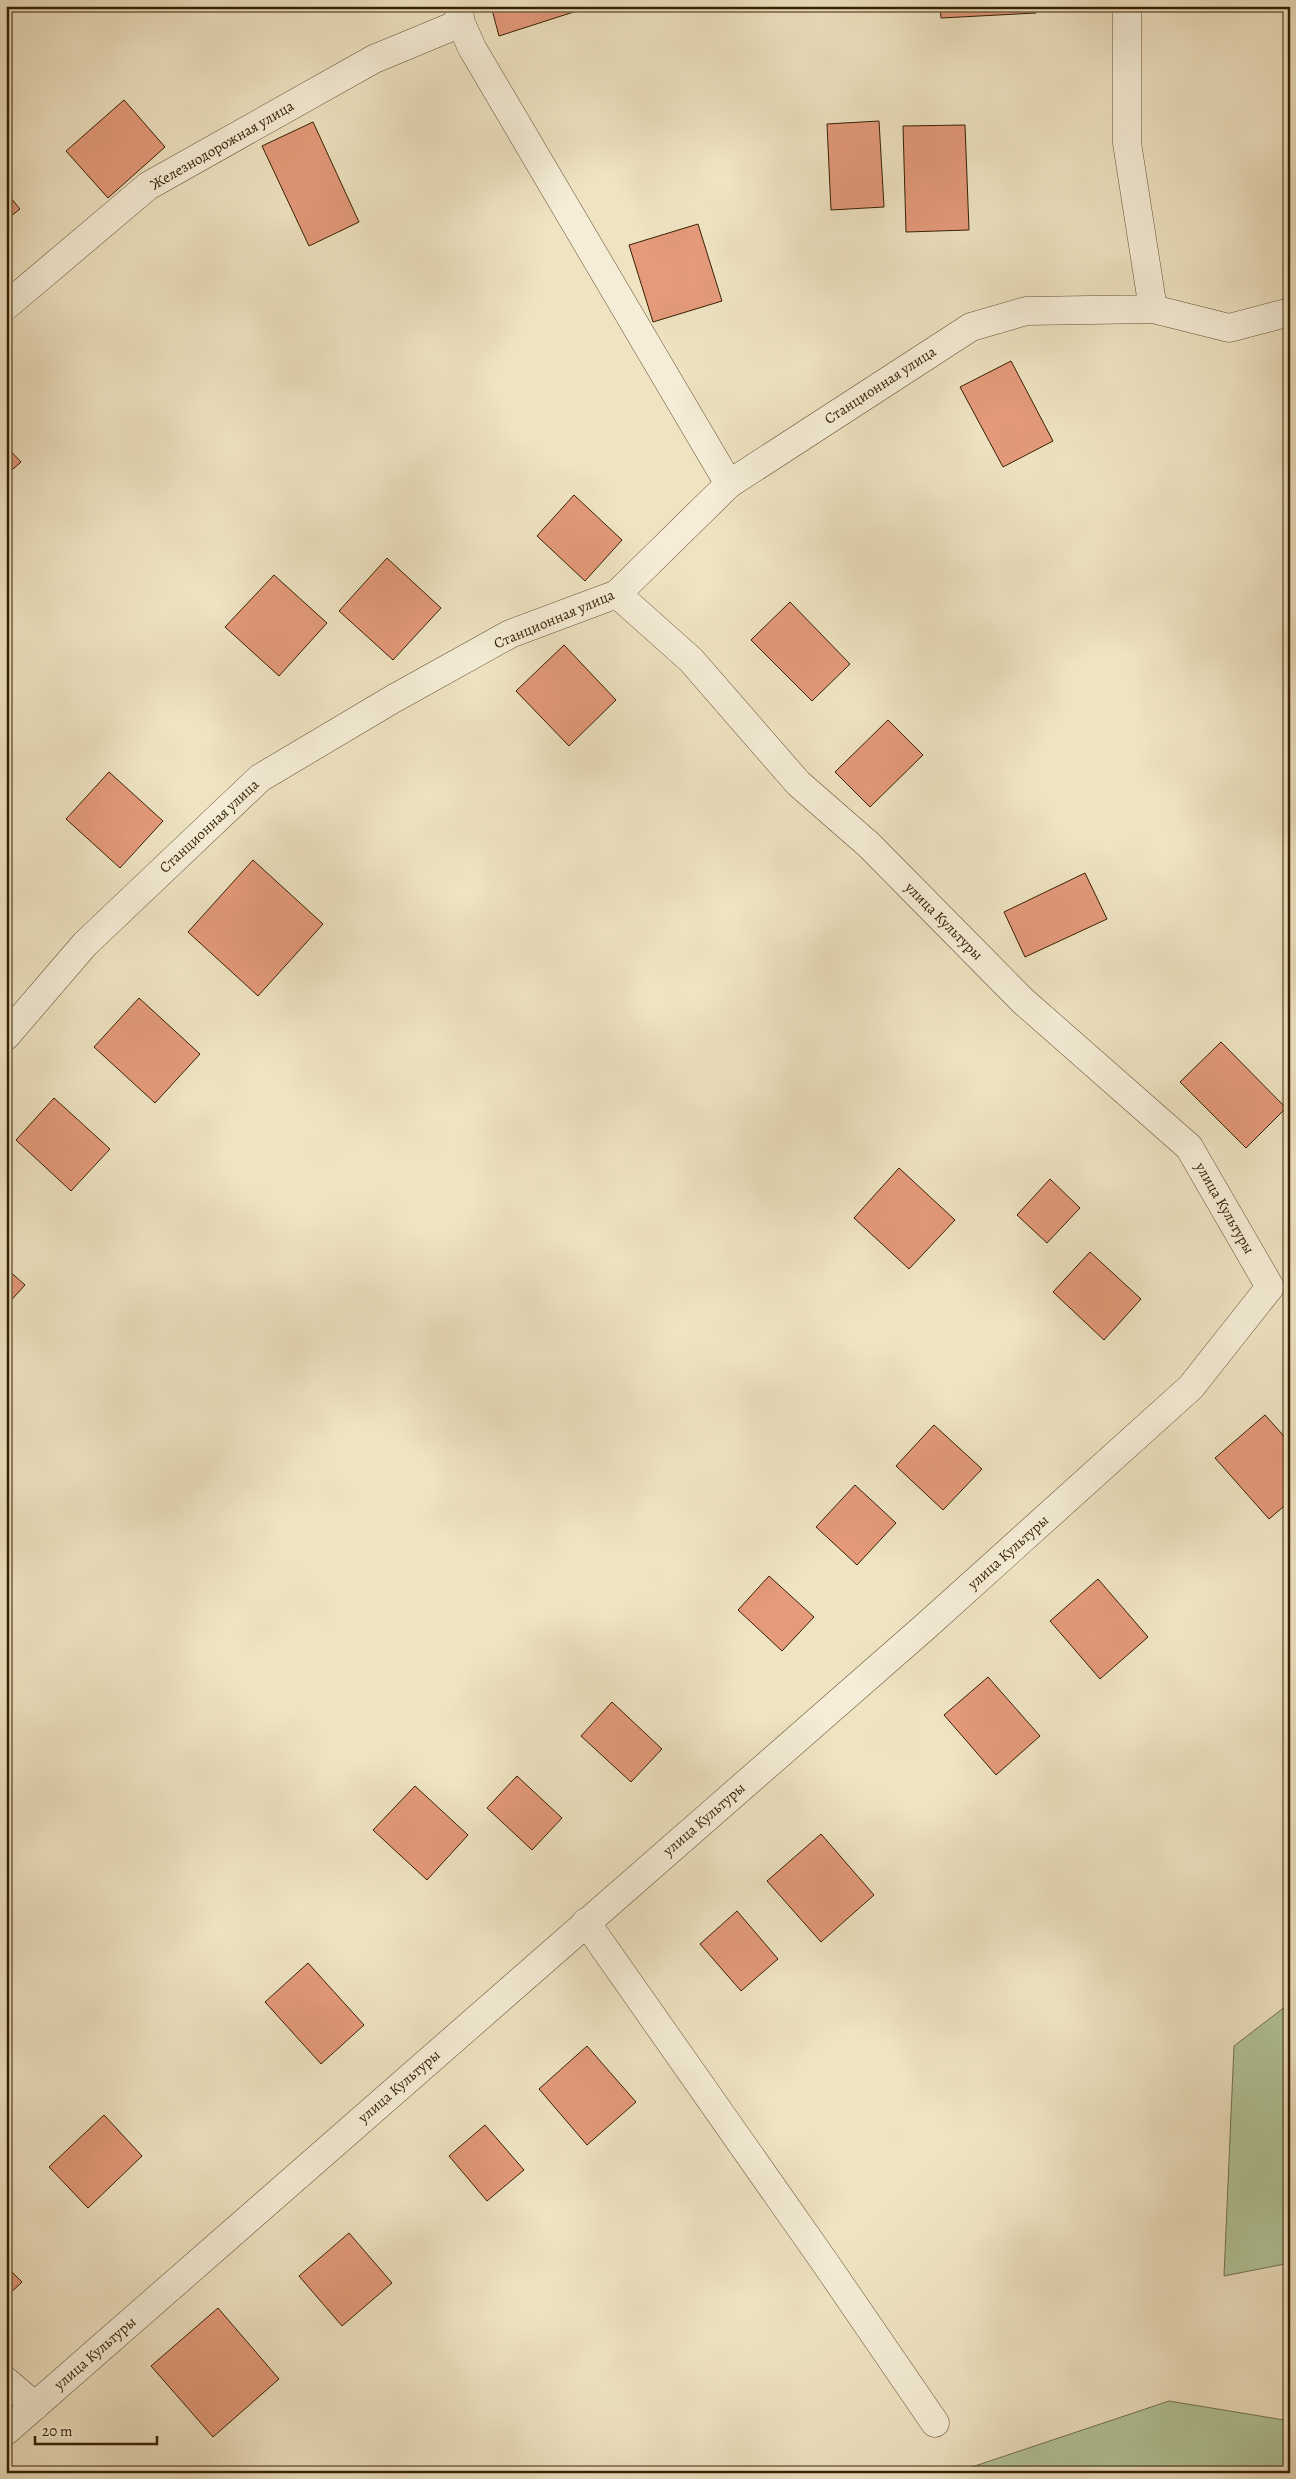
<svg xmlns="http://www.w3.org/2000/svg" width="1296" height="2479" font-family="Alegreya,serif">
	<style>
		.green { fill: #b2c599; stroke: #74724e }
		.building { fill: #e49a7b; stroke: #362002 }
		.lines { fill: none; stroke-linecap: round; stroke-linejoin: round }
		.minor-casing { stroke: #645132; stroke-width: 29 }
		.minor { stroke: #f5edd7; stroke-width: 28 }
		.labels { text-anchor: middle; stroke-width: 4; stroke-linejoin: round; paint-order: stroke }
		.street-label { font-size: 15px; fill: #362002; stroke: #f5edd7 }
	</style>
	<rect width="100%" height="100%" fill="#efe3c2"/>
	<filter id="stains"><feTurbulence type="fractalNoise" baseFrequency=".004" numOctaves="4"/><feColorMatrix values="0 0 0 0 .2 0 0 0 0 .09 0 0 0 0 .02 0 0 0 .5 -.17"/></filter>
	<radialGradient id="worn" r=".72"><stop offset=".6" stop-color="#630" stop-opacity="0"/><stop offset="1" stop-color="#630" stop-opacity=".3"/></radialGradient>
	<path class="green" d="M1290,2003v260l-66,13 10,-230z
		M1169,2401l121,20v52h-336z"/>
	<path class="building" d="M491,6h94l1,2 -87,28z
		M940,6h95l1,7 -95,5z
		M124,100l41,47 -57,51 -42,-47z
		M879,121l5,86 -53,3 -4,-86z
		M313,122l46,100 -50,24 -47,-100z
		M965,125l4,105 -63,2 -3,-106z
		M6,192l14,17 -14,11z
		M698,224l24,77 -69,21 -24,-77z
		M1011,361l42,80 -50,26 -43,-80z
		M6,446l15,16 -15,13z
		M574,495l48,45 -37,41 -48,-45z
		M387,558l54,50 -48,52 -54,-49z
		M274,575l53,48 -48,53 -54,-49z
		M790,602l60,62 -38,37 -61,-61z
		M564,645l52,55 -47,46 -53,-55z
		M888,720l35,35 -53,52 -35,-35z
		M109,772l54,49 -43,47 -54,-49z
		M253,860l70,64 -65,72 -70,-64z
		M1085,873l22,46 -82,38 -21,-45z
		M139,998l61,56 -45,49 -61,-56z
		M1221,1042l65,66 -40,40 -66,-66z
		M54,1098l56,51 -39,42 -55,-51z
		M899,1168l56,52 -46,49 -55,-51z
		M1050,1179l30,29 -33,35 -30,-28z
		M1090,1252l51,47 -37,41 -51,-48z
		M6,1268l19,17 -19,21z
		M1265,1415l25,28v58l-21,18 -54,-61z
		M934,1425l48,44 -39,41 -47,-44z
		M855,1485l41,38 -39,42 -41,-38z
		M769,1576l45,41 -32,34 -44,-41z
		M1098,1579l50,58 -48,42 -50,-58z
		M988,1677l52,59 -44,39 -52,-60z
		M612,1702l50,47 -31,33 -50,-46z
		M517,1776l45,42 -30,32 -45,-42z
		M415,1786l53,49 -41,45 -54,-50z
		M821,1834l53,61 -53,47 -54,-61z
		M737,1911l41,48 -37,32 -41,-47z
		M308,1963l56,62 -43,39 -56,-62z
		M587,2046l49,56 -49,43 -48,-56z
		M104,2115l38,41 -54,52 -39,-41z
		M485,2125l39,45 -37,31 -38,-45z
		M349,2233l43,50 -50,43 -43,-50z
		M6,2266l16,16 -16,15z
		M218,2308l61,71 -66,58 -62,-71z"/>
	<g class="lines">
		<defs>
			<path id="minor" d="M458,6l3,17 11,25 257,436
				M1127,6v137l26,166
				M6,306l142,-120 226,-127 87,-36
				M6,1036l79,-92 175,-166 133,-79 117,-65 107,-40 112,-110 242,-157 55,-16 127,-2 76,19 61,-16
				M586,1922l240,342 109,159
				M6,2381l29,25
				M6,2431l920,-805 265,-239 79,-100 -81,-140 -166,-146 -154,-156 -71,-62 -107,-123 -74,-66"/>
		</defs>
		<use href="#minor" class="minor-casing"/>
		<use href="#minor" class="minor"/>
	</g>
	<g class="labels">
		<g class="street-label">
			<text transform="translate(222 145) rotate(-30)" y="5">Железнодорожная улица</text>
			<text transform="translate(880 385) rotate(-33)" y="5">Станционная улица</text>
			<text transform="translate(554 619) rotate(-23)" y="5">Станционная улица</text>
			<text transform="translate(209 826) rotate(-43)" y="5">Станционная улица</text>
			<text transform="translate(944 921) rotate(45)" y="5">улица Культуры</text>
			<text transform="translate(1225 1208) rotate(60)" y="5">улица Культуры</text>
			<text transform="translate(1008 1552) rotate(-42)" y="5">улица Культуры</text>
			<text transform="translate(704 1819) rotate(-41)" y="5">улица Культуры</text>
			<text transform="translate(399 2086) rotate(-41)" y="5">улица Культуры</text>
			<text transform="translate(95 2353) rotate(-41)" y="5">улица Культуры</text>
		</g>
	</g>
	<rect width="1296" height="2479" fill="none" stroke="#efe3c2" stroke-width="25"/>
	<rect x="8" y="8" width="1281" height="2464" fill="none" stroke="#362002" stroke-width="2.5"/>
	<rect x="12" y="12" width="1271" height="2454" fill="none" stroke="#362002"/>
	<path d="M35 2436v8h122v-8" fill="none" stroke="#362002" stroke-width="2.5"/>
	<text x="42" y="2436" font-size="15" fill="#362002" stroke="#f5edd7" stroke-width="4" paint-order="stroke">20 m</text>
	<rect width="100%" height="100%" filter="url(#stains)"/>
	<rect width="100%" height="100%" fill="url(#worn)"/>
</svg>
